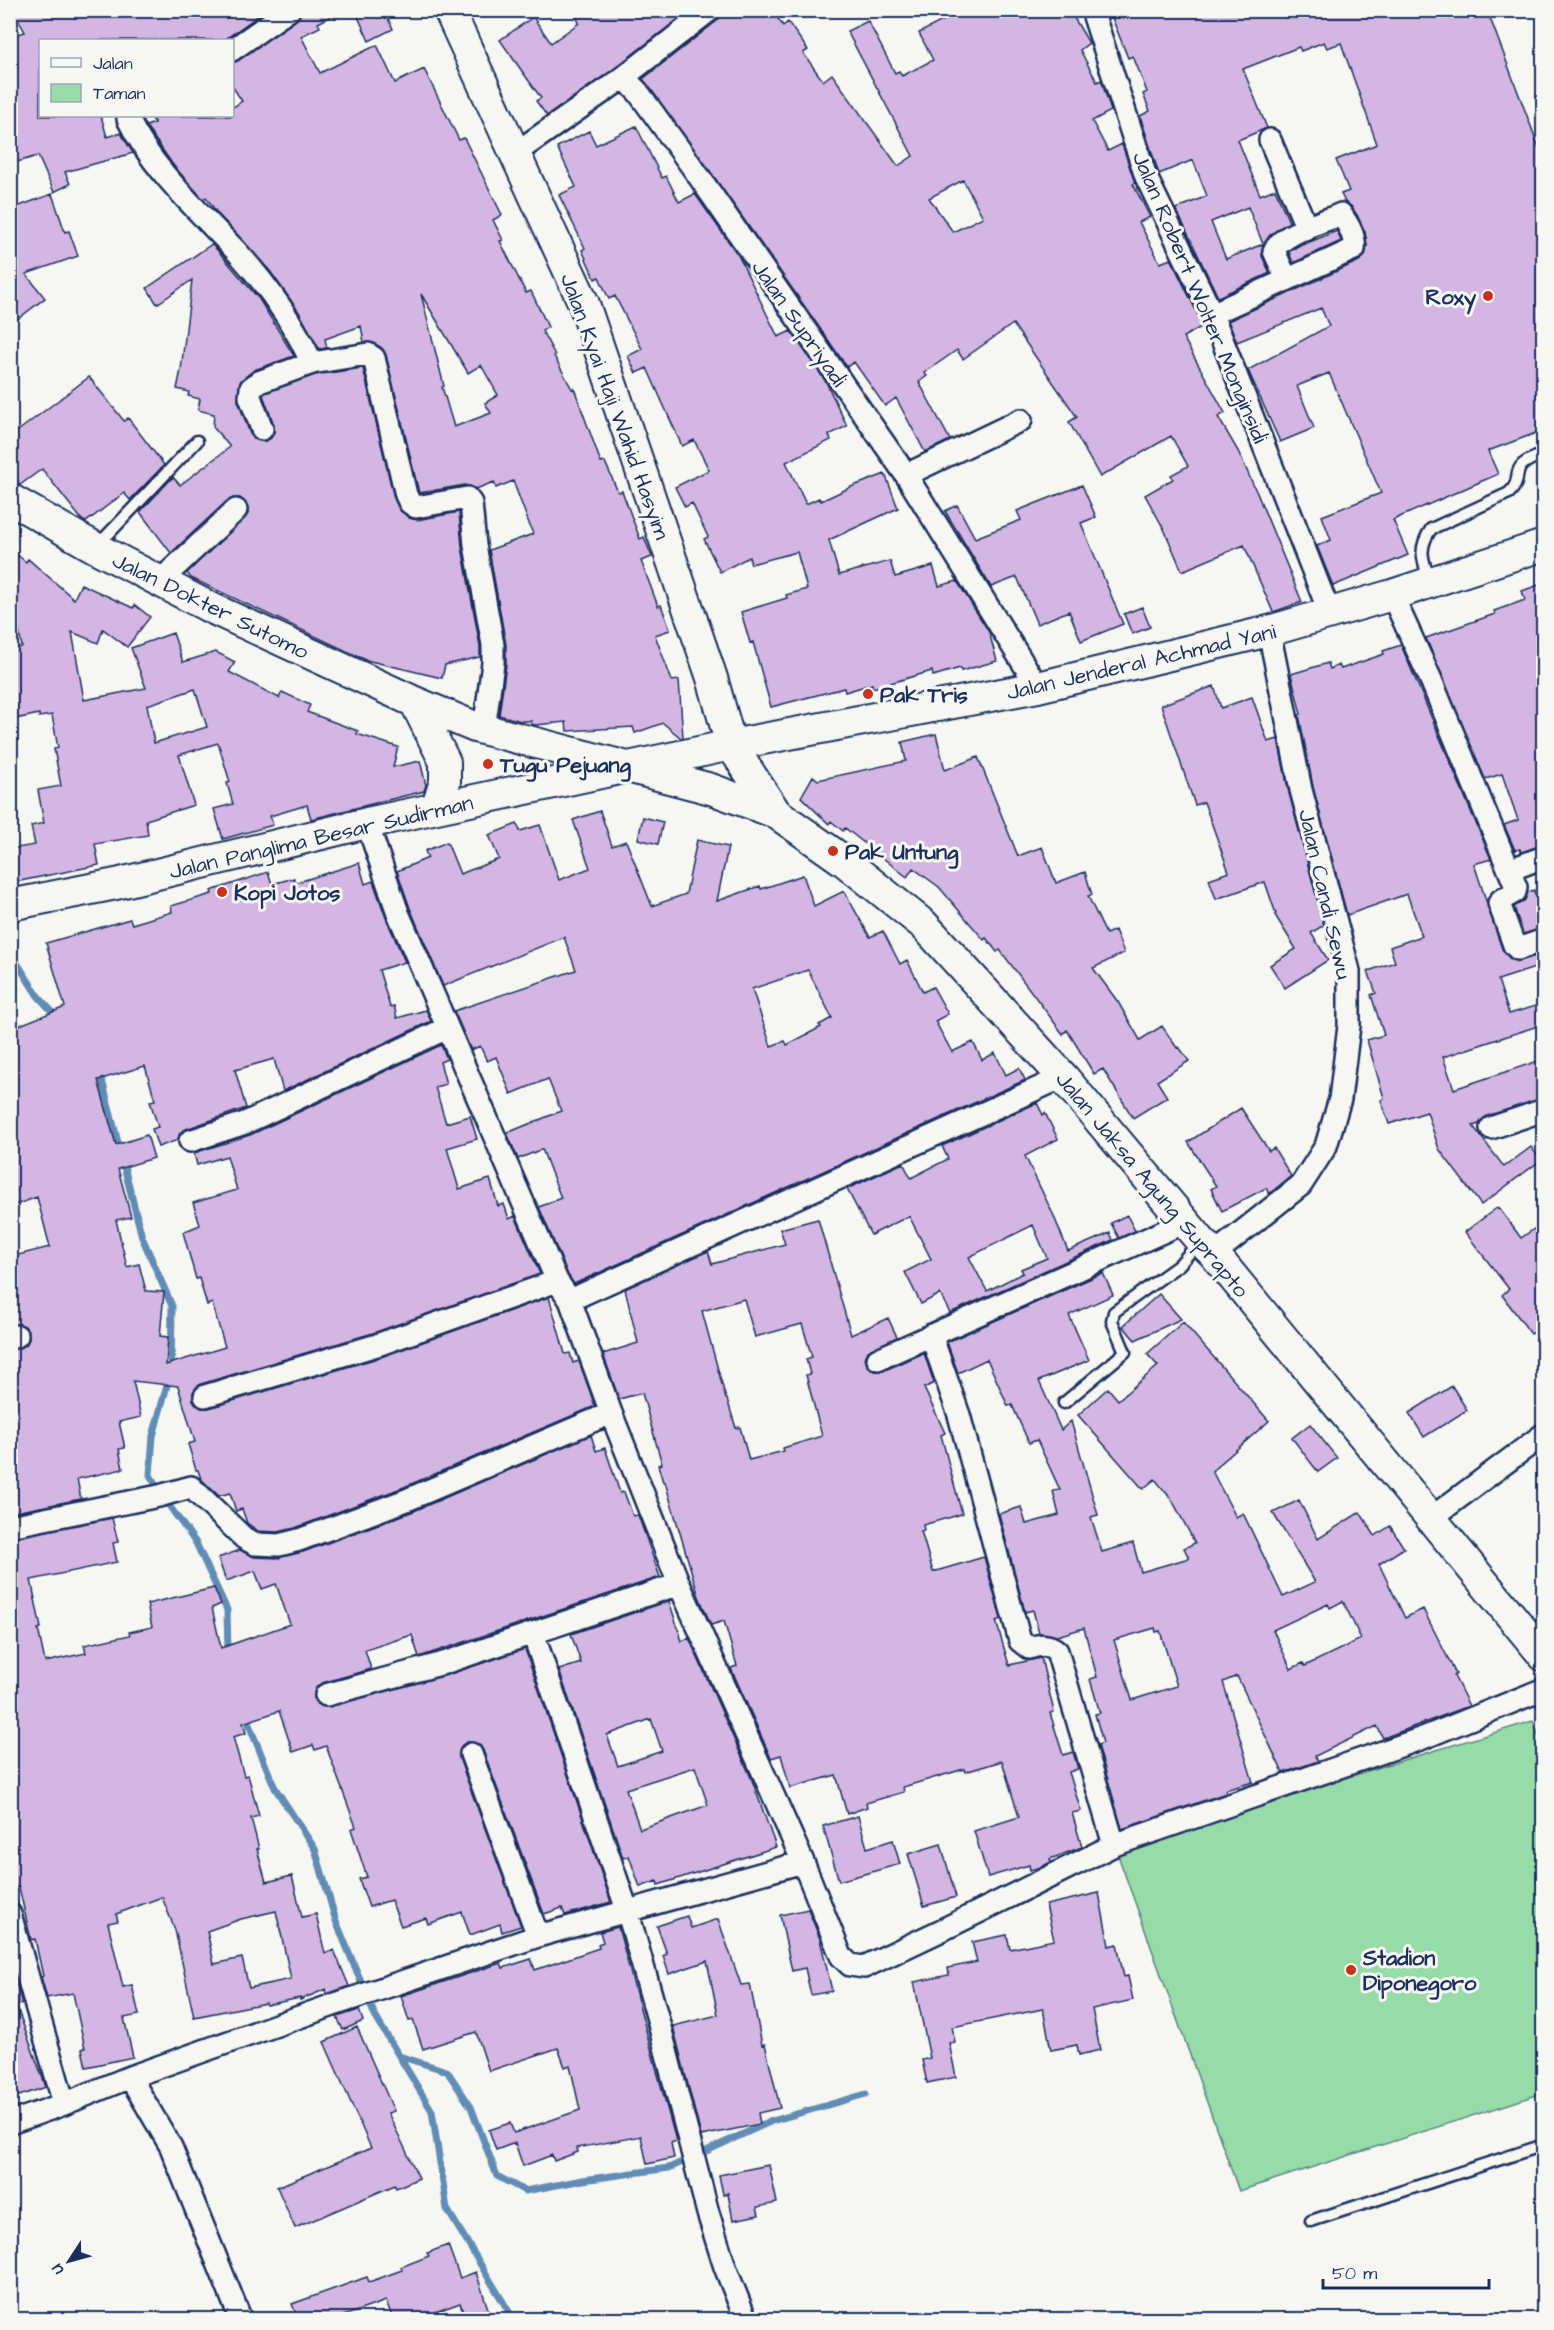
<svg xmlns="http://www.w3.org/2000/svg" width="1554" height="2330" font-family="'Architects Daughter',sans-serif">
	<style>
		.green { fill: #96dba8; stroke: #588583; stroke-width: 1.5 }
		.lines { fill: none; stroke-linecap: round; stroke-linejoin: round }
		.stream { stroke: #618cb5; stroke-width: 7 }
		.building { fill: #d4b6e3; stroke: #1b2f5e; stroke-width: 1.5; fill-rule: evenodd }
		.service-casing { stroke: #1b2f5e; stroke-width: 15 }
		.minor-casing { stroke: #1b2f5e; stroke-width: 26 }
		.secondary-casing { stroke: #1b2f5e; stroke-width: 34 }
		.service { stroke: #f6f6f2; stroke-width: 10 }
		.minor { stroke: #f6f6f2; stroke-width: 21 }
		.secondary { stroke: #f6f6f2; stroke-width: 30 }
		.poi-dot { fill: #c8321e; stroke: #f6f6f2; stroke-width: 2 }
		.labels { text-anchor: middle; stroke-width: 6; stroke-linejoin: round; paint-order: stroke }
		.poi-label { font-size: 22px; font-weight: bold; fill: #1b2f5e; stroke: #f6f6f2; text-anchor: start }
		.street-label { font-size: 22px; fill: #1b2f5e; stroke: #f6f6f2 }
	</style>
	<rect width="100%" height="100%" fill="#f6f6f2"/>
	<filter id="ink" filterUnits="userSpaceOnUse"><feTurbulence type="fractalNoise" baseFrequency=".0167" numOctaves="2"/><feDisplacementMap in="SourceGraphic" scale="12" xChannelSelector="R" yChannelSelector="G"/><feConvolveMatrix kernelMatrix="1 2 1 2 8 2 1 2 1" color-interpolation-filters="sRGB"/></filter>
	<g filter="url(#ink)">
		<path class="green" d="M1533,1721l11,28 -1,344 -304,98 -124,-344z"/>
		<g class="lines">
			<path class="stream" d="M10,754l3,5 -3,27
				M10,952l28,44 19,21
				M100,1072l42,165 30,69 -1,65 -18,65 -3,39 15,25 31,43 31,67 1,43
				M245,1715l30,73 40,61 21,72 39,95 57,95 15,98 67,111
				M399,2056l48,15 24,36 26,69 28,15 58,-11 86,-12 103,-47 94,-27"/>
		</g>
		<path class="building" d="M13,10h253l-42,30h-184v76h61l6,21 14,-4 12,20 -68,19 5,12 -16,8 -16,-36 -28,8v-128l15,-4z
			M302,10h41l-25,13 2,4 -19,9 19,37 57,-28 18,38 29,-14 35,71 5,-2 38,77 -9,5 10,20 -3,1 26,52 5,-2 17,36 -6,4 13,24 -1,1 18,33 2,-1 27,75 4,-1 13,30 4,-1 18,48 4,-2 8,20 -11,4 17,45 3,-1 9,25 -15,5 17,46 7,-1 4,58h-2l-18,-15 -28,10 -2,-6 -66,4 -1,-9 -31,3 -4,-1v-3h-10l-22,-6 7,-50v-20l-17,-95 44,-16 -20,-53 -17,7 -2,-6 -18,7 -11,-4 -46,8 -33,-138 -4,-7 -8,-5 -10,-1 -3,-16 -36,13 2,9 -8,1 -20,-37 -29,-41 -53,-58 -11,-16 -3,2 -30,-34 -27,-39 9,-3 -5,-7h82v-8l10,-7 -10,-15v-23l7,-3 57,-40zM421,294l47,79 13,-8 17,30 -13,8 6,10 -37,14 -12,-40 2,-1z
			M355,10h29l9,19 -24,12z
			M574,10h104l3,7 -69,53 -65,46 -11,-15 5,-3 -41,-58 33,-23 18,26 28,-20z
			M722,10h50l11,16 5,-4 20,28 -5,3 20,28 9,-7 66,92 15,-10 -66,-125 21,-10 27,52 4,-2 3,5 31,-16 -14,-27 29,-15 -3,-8 125,1 19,32 -9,7 17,32 4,-2 1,2 9,29 -19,10 16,30 14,-7 13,39 -2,1 17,33 -11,5 21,41 11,-4 29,60 3,7 -20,11 42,76 -7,4 20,34 19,42 45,109 -29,10 -29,-67 -62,26 -18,-42 -19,-34 28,-16 -2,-4 17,-9 -17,-30 -71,41 -31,-55 8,-5 -64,-93 -50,35 -6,-9 -33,23 3,3 -8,6 31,58 -25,12 -29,-54 -11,8 -31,-44 -7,5 -144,-206 -60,-82 75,-59zM963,180l20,37 -30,15 -24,-34z
			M1109,10h378l57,151v269l-56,21 10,23 -105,46 15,35 -75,31 -16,-40 14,-6 -9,-24 59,-23 -52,-120 -32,13 17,42 -34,14 -32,-72 81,-44 -8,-18 -84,34 -9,-21 131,-60 6,-5 2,-11 -2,-13 -8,-17 -6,-9 -6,-4 -4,-8 8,-3 -13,-31 41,-16 -36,-101 -14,5 -3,-6 -23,9 -2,-4 -56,22 24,59 -29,12 22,55 15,-6 14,33 -19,13 -7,10 -1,11 8,17 -52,24 -42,-88 31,-13 -14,-36 -34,14 -19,-58 10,-5 -7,-17 4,-2 -14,-36 -5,2zM1248,207l15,37 -37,15 -15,-37z
			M636,126l26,52 4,-2 13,26 16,-8 43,61 40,82 13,-6 35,51 21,44 -18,9 2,5 -45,22 20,42 13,-6 2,3 30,-14 34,-13 13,34 -69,32 10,35 51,-14 5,16 38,-11 6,20 18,-5 32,51 8,29 -36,10 -1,-3 -27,8 -1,-5 -59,17 -1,-4 -27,8 -1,-4 -73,19 -18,-65 -3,1 -9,-31 46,-14 -1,-3 21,-6 -10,-37 -46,12 -2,-7 -29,15 -16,-33 4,-2 -16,-34 -7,4 -10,-20 34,-17 -15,-30 -12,6 -35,-78 -11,5 -8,-17 14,-7 -27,-53 -6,3 -10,-22 -4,2 -13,-29 3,-2 -26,-53 17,-8 -19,-40 32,-16 7,14z
			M52,194l13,38 4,-1 9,25 -52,18 19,24 -35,27 1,-116z
			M1337,231l4,10 -48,22 -4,-11 3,-3z
			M212,244l47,55 35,57 -40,14 -14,12 -2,19 12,33 4,5 12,2 5,-3 3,-6v-7l-11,-30 2,-2 50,-18 48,-7 31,130 5,11 10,9 8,2 42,-8 3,35 18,99v11l-35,8 -3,13 -76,-18 -175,-82 -4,-5 61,-59v-7l-8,-9h-6l-7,3 -56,52 -31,-41 33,-35 7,8 50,-38 -17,-20 1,-13 -16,-4 2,-11 -12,-3 1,-4 -12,-3 4,-19 11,-90 -35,24 -10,-16z
			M89,377l35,44 4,-3 36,47 -34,35 -6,-7 -38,29 -4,-2 -40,-51 -22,16 -10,-13v-35z
			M1082,485l14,32 -15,6 42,101 -42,17 -12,-30 -32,13 -20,-47 -26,10 -46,-76 12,-6 18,33 46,-18 -4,-9z
			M10,549l16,13 2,-3 46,40 7,-15 52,24 2,-3 15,12 -23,30 -24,-18 -5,14 -26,-11 12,68 62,-12 -15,-40 42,-15 10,29 33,-10 19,10 -6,10 50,26 3,-6 28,13 -3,7 51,19 -1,3 41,13 -5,20 27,-6 6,24 -2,6 -113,28 -4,-14 -37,11 3,9 -50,14 -9,-30 19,-5 -6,-21 3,-1 -12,-39 -39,12 15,50 -48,15 2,15 -53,9 4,21 -84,17 -5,-33 25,-4 -4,-19 13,-3 -6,-33 23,-4 -7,-37 4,-1 -6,-33 -13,2v-3l-24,5 -5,-22v-48l12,-2 -12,-60zM195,689l12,38 -53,16 -7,-38z
			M1544,583v262l-23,7 -1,-3 -5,1 -11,-25 14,-5 -16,-46 -17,5 -59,-141 69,-24 -1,-3 31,-11 -3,-9z
			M1142,607l8,20 -18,7 -8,-20z
			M1401,645l90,214 -17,5 28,85 7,9 7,3 28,-7v11l-46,15 11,34 30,-9 5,19 -101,33 11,32 90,-30v39l-57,18 -8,8 -6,2 31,41 27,-20 10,13 -60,45 -42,-56 -12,-37 -38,12 -8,-24 3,-2 -17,-58 17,-5 -13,-40 5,-2 -8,-22 27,-9 -5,-15 32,-11 -15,-42 -60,21 -34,-128 -14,-72 2,-1 -10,-40 37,-11 2,6 9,-4 2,4 43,-15 -1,-3z
			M1214,686l7,22 31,-11 16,45 10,-3 11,54 35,132 -13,8 17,27 -43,28 -15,-23 26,-16 -21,-34 1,-1 -11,-32 -49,17 -7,-20 20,-7 -25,-70 -9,3 -34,-100z
			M936,734l9,36 33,-13 40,99 24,-9 14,36 29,-11 7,23 -4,1 18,38 9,-4 9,23 -31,15 25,34 22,38 22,-14 15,22 2,-1 10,14 -32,20 10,16 -34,21 -30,-49 -9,5 -27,-44 -4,4 -63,-84 -3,2 -11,-14 -2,2 -45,-53 -26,-19 -6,9 -62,-49 -2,3 -12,-10 -2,3 -28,-27 12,-21 5,4 88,-19 -4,-19z
			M600,811l12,35 14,-5 26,65 34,-12 11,-54 31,7 -11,54 43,-15 1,3 42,-14 11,31 30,-15 26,46 13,-6 17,33 7,-4 16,32 10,-5 15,27 -13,7 17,31 21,-10 9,18 13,-7 11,22 13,-7 6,12 -451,204 -6,-9 -29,-68 22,-9 -19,-49 -24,10 -11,-26 54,-22 -13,-32 -37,15 -15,-37 -9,4 -7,-15 -9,4 -17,-39 122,-41 -12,-33 -121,49 -33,-78 -13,-37 31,-13 -3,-7 22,-9 13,32 39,-15 -10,-24 28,-11 3,7 20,-6 19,55 31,-12 -17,-48zM808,970l24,48 -13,7 2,2 -34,18 -2,-4 -14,5 -19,-57z
			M643,817l20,5 -5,22 -20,-5z
			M359,863l6,21 8,-3 13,37 19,44 -26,8 11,37 4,-1 3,12 29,-8 5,11 -148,70 -9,-32 -39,11 11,38 -60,21 -6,4 -2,7 -20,7 -6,-18 6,-2 -8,-26 5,-1 -10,-34 -47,14 18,65 31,-10 7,23 -36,11 13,48 -15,3 11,47 12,-3 7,27 18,1 -4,44 8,1 -2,28 59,-18 -13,-44 -5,2 -8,-27 -3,1 -13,-47 17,-7 -7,-22 44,-13 -10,-34 -30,9 -3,-12 56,-18 191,-90 6,14 -7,3 6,22 -11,3 11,36 24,-7 7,23 -30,9 12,41 31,-10 8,27 6,-2 5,15 6,-3 25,58 -167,59 -172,51 -8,8v8l8,8h8l172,-51 168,-60 16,57 5,-1 3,10 6,-2 16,45 -191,81 -109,41 -17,4 -20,-1 -11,-8 -5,-14 -6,2 -6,-18 -11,3 -18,-17 -3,-9h-2l-8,-26 7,-2 -17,-56 -45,-5 8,36 -22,5 6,26 -6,1 4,20 -46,10 4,20 -71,14v-163l16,-5 3,-6v-7l-4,-6 -5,-2 -10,1v-68l40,-10 -13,-50 -27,10v-178l55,-22 -19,-64 84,-24 2,5 40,-12 -1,-6 41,-12 -1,-3 57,-19 4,12 22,-6 1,5z
			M1534,890l1,5 9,-3v36l-21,6 -9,-27 11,-7 3,-8z
			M1037,1103l6,12 2,-2 13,26 -33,17 28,58 15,37 42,-18 3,7 -163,73 -10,-19 -19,10 -16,-32 26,-13 -22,-43 -38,19 -24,-46 56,-26 8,15 37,-19 -6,-13zM1033,1225l14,33 -26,11 2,4 -36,18 -18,-34z
			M1241,1108l28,43 5,-3 17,28 -22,18 -3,-6 -44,23 -11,-22 5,-3 -28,-44z
			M1498,1207l23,31 23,-16v103l-13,9 -29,-39 7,-6 -44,-57z
			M1127,1215l8,16 -16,7 -8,-15z
			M818,1219l33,116 37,-17 9,19 -29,14 -3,7 2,7 4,5 12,1 41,-18 10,30 -10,5 21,45 -4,2 21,79 -39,11 1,5 -3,1 12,41 51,-15 17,62 -5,2 13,44 32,-7 13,54 -4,1 13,42 10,-3 5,17 -9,3 12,39 -9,2 10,34 -32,12 1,3 -10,5 -11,3 -1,-5 -41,12 -14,-46 45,-14 -17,-56 -37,11 -1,-3 -61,18 1,5 -38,11 1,4 -20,7 -11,-39 -46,13 -9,-33 -10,3 -40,-90 6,-2 -13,-45 -13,4 -13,-31 -33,-112h-2l-5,-17 4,-1 -20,-71 -23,6 -16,-45 35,-11 -13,-54 83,-38 4,13 73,-20 -5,-15zM744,1299l11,38 47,-13 10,33 -6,2 4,15 -4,1 16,61 -39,12 1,3 -35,9 -9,-33 -4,1 -9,-29h-1l-24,-88z
			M1103,1273l10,22 -44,20 20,45 -50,21 22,49 10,-9 27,94 -7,2 11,35 31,-9 8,29 48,-14 -5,-10 11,-5 -23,-43 -17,-21 -12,10 -65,-74 30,-27 10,12 40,-34 -11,-12 36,-32 86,99 -57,50 24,46 7,-4 40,84 32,-15 -42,-69 26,-13 19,39 42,-27 15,24 15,-10 14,22 -25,16 26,54 18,-9 33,65 -2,2 15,30 -86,32 -6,-12 -62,30 3,5 -35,12 -46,-97 -14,6 30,100 -28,8 1,3 -104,36 -24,-84 5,-2 -8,-29 5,-1 -10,-34 7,-2 -13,-49 -27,8 -18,-3 -6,-23 -8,2 -26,-98 22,-7 5,17 33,-9 -6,-24 7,-1 -23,-50 -8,3 -17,-38 -4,1 -21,-47 -29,14 -11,-31zM1343,1601l18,38 -56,27 -2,-3 -12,6 -18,-39 55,-26 2,4zM1155,1628l1,4 4,-1 17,55 -45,14 -18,-60z
			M1159,1294l22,25 -46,21 -12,-14z
			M1452,1386l15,24 -43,27 -15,-24z
			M1310,1424l27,34 -19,14 -26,-34z
			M591,1435l5,16 9,-3 15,45 4,-1 9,24 5,-1 22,62 -241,80 -7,-22 -47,15 6,19 -49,14 -5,3 -3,12 3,6 12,3 118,-32 78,-26 86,253 -46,13 -3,-7 -18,6 -61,-164 -4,-6 -12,-2 -6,4 -2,12 62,168 -19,6 -2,-8 -30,11 -8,-23 -34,12 -2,-6 -25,8 -10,-26 -22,7 -10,-28 8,-2 -16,-48 5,-2 -30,-81 -11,4 -2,-5 -20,7 -14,-41 -36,12 3,10 -13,4 11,39 4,-1 11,41 -8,2 8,31h-2l9,33 26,-6 10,41 14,-3 9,40 9,-4 15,36 -22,8 -1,-5 -26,11v-2l-34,7v-2l-72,14 -19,-87 -13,-33 -46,17 2,7 -10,2 15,64 9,-2 7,30 -15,3 9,39 -47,10 -4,-18 3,-1 -12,-55 -26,5 -6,-21 2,-1 -8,-37 -4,1 -12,-53 -9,2v-351l102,-20 6,24 -5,1 4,19 -86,18 10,48 -3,1 7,33 41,-9 -2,-8 46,-10 -1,-3 23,-5 -5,-23 67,-16 7,16 -9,4 9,40 69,-24 -14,-40 -14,5 -7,-18 -29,10 -8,-23 22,-8 14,7 24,1 25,-6 111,-41zM276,1911l15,68 -42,9 -7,-30 -28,6 -7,-33 34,-12z
			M669,1601l13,40 7,-3 63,142 24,67 -118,38 -1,-4 -17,6 -11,-31 -6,2 -64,-188 22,-7 -10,-29zM651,1719l11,32 -44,15 -11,-31zM695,1767l13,38 -68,24 -14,-40z
			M858,1816l9,32 26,-8 7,24 -61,17 -16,-55z
			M941,1844l15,53 -32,9 -16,-52z
			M1099,1893l10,53 8,-2 7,33 4,-1 5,24 -41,9 8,41 -21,5 -2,-10 -26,5 -8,-41 -91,18 3,15 -6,1 7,34 -29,6 -5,-23 8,-2 -16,-76 35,-7 -1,-7 29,-6 -5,-20 35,-7 3,14 44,-9 -8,-35z
			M808,1909l12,30 12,52 -21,4 -6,-27 -13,3 -12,-56z
			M687,1916l4,12 27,-9 23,66 9,-1 12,61 3,-1 15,64 -22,5 2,11 -59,12 -28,-110 45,-11 -11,-54 -38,13 -6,-18 4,-2 -10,-28z
			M618,1927l58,214 -5,2 3,15 -27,6 -6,-28 -64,12 1,4 -24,9 -2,-6 -29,11 -8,-23 -19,7 -7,-20 21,-7 4,10 66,-23 -10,-45 -5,2 -7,-19 -69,23 -13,-39 -53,17 -10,-29 -4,1 -8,-25 100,-33 2,5 28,-9 4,11 64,-22 -1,-4 5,-2 -3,-10z
			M17,1985l5,19 -6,1 30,82 -36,12v-111z
			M359,2010l4,11 -20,9 -6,-13z
			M357,2027l37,84 -6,2 31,65 -23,10 -1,-3 -100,43 -18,-41 94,-39 -47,-106z
			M769,2165l8,38 -20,4 2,8 -26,5 -5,-27 -5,1 -4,-19z
			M448,2245l12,33 16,-6 14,43 -13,4h-11l-6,-16 -44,16h-23l-7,-18 -51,18h-37l-6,-15 75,-27 2,5 33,-12 -1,-3 28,-11 -2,-3z"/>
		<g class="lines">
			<defs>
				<path id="service" d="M98,545l99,-104
					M1430,582c-7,-22 -13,-32 1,-53l78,-36c18,-17 -6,-25 35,-39
					M1064,1403l61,-51 -13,-31 2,-9 65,-47 20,-23
					M1311,2221l233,-76"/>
				<path id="minor" d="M1092,10l54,167 66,137 118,300
					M232,50l57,-40
					M620,80l9,3 9,9 55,76 213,307 132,212
					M128,116v3c25,52 71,92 110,134 30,33 55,69 74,110l-53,19 -8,6 -1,9 12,32
					M1270,140l37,89
					M514,154l106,-74 90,-70
					M1212,314l142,-65c2,-12 -6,-25 -13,-35 -17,8 -60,19 -67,37l13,29
					M312,363l56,-9 6,4 32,137 4,8 6,4 51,-9 4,5 4,42 18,100v18l-9,67
					M906,475l115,-55
					M160,581l76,-71
					M1392,595l39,85 85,207 -1,5 -14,8 -2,3 15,42 4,4 26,-9
					M1509,870l35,-13
					M1491,1128l53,-18
					M190,1141l55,-18 202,-95
					M1214,1254l87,-69 25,-39 14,-47 9,-73v-55l-48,-181 -32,-159
					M570,1300l493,-223
					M931,1335l28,80 61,226 9,7c11,-3 19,-5 28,3l57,194
					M10,1338l7,-2
					M878,1359l307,-137
					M205,1396l172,-51 180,-64
					M1430,1519l114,-85
					M10,1526l149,-30 32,-9 53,51 11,6 24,1 20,-5 110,-41 202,-86
					M533,1633l95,280 29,103 51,197 17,54 21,53
					M326,1695l118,-32 235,-79
					M471,1754l67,182
					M803,1862l38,94 9,9 14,2 80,-38 170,-84 309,-107 121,-49
					M10,1914l54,190
					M130,2077l41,70 70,173
					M10,2123l54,-19 66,-27 203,-72 205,-69 265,-74 -124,-278 -68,-171 -41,-113 -13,-19 -159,-368 -31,-90"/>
				<path id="secondary" d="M449,10l135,294 128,374 19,67 45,68 68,48 80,64 139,152 137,163 14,14 330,402
					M10,499l86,49 113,59 206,95 60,25 236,62 65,24
					M415,702l30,60v20l-9,26
					M10,905l106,-21 251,-61 364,-78 307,-58 231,-56 123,-36 152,-50"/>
			</defs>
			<use href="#service" class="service-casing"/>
			<use href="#minor" class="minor-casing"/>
			<use href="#secondary" class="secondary-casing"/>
			<use href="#service" class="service"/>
			<use href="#minor" class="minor"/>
			<use href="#secondary" class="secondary"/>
		</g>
	</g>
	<g class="poi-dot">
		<circle cx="1488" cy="296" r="6"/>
		<circle cx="868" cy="694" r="6"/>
		<circle cx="488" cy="764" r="6"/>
		<circle cx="833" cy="851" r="6"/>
		<circle cx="222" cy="892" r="6"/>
		<circle cx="1351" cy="1970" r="6"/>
	</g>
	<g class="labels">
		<g class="poi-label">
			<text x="1476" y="304" text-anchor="end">Roxy</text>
			<text x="880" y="702">Pak Tris</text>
			<text x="500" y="772">Tugu Pejuang</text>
			<text x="845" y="859">Pak Untung</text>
			<text x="234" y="900">Kopi Jotos</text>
			<text x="1363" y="1965">Stadion<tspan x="1363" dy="25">Diponegoro</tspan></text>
		</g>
		<g class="street-label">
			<text transform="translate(1201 297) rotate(67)" y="8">Jalan Robert Wolter Monginsidi</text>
			<text transform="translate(800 323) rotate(55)" y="8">Jalan Supriyadi</text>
			<text transform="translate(616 406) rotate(70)" y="8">Jalan Kyai Haji Wahid Hasyim</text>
			<text transform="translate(211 605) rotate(26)" y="8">Jalan Dokter Sutomo</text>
			<text transform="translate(1141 661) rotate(-13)" y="8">Jalan Jenderal Achmad Yani</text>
			<text transform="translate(321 836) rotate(-13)" y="8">Jalan Panglima Besar Sudirman</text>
			<text transform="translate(1326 894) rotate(77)" y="8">Jalan Candi Sewu</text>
			<text transform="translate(1153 1184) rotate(50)" y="8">Jalan Jaksa Agung Suprapto</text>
		</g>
	</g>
	<rect width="1554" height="2330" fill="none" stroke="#f6f6f2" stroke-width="36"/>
	<rect x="18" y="18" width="1518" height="2294" fill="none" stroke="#1b2f5e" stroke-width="2" filter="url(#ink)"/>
	<rect x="39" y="39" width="195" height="78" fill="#f6f6f2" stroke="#9ea6b7" stroke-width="1.5"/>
	<rect x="51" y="58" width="30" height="9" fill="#f6f6f2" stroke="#9ea6b7" stroke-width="1.5"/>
	<text x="93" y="69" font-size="18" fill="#1b2f5e">Jalan</text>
	<rect x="51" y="84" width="30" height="18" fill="#96dba8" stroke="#9ea6b7" stroke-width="1.5"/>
	<text x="93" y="99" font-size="18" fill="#1b2f5e">Taman</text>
	<g transform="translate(69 2261) rotate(234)" stroke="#f6f6f2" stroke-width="4.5" paint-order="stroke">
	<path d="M0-4.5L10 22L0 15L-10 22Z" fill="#1b2f5e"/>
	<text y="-9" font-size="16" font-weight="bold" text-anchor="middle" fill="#1b2f5e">U</text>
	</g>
	<path d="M1323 2279v9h166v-9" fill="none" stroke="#1b2f5e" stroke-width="3"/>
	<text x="1332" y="2279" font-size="18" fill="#1b2f5e" stroke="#f6f6f2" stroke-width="4.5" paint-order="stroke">50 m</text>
</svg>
